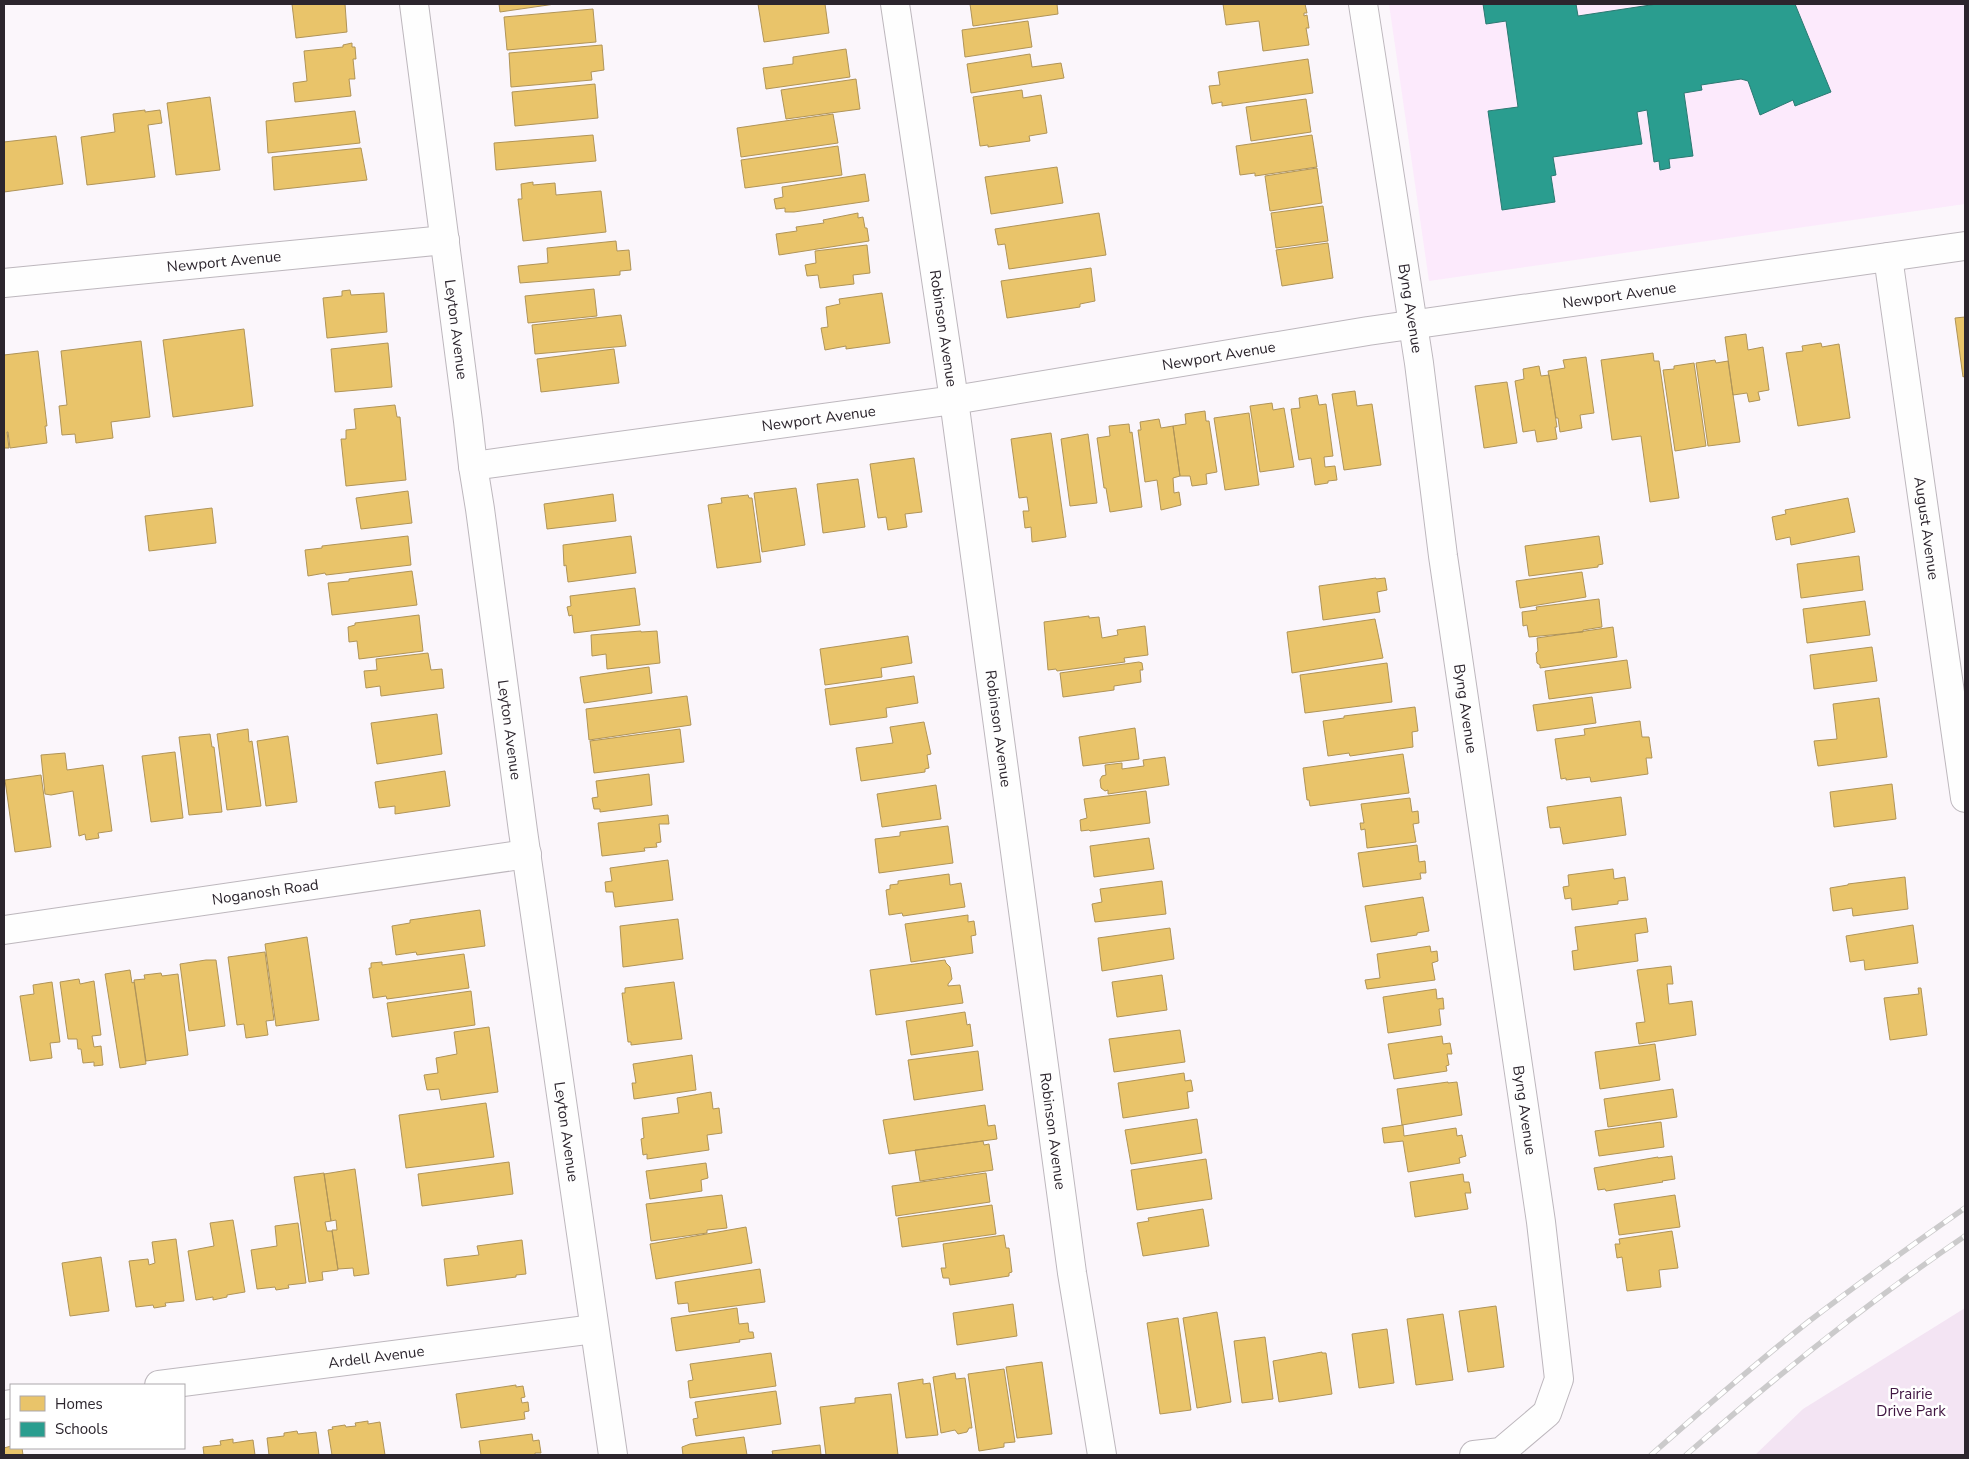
<svg xmlns="http://www.w3.org/2000/svg" width="1969" height="1459" font-family="'Nunito Sans',sans-serif">
	<style>
		.built { fill: #fceafc }
		.green { fill: #f3e4f3 }
		.homes { fill: #e9c46a; stroke: #b09458 }
		.schools { fill: #2a9d8f; stroke: #2b7972 }
		.lines { fill: none; stroke-linecap: round; stroke-linejoin: round }
		.street-casing { stroke: #bdb7bd; stroke-width: 30 }
		.street { stroke: #fefefe; stroke-width: 28 }
		.rail-casing { stroke: #cbcacb; stroke-width: 5.5 }
		.rail { stroke: #fff; stroke-width: 4; stroke-dasharray: 11; stroke-linecap: butt }
		.labels { text-anchor: middle; stroke-width: 5; stroke-linejoin: round; paint-order: stroke }
		.street-label { font-size: 15px; fill: #2c252d; stroke: #fff }
		.park-label { font-size: 15px; fill: #401642; stroke: #fff }
	</style>
	<rect width="100%" height="100%" fill="#fbf6fb"/>
	<path class="built" d="M1389,4h576v200l-536,77z"/>
	<path class="green" d="M1965,1308v147h-210l48,-46z"/>
	<path class="homes" d="M292,4h53l2,28 -51,6z
		M499,4h56l-55,8z
		M758,4h67l4,29 -65,9z
		M970,4h87l1,10 -85,12z
		M1223,4h82l2,9h-3v3l3,-1 2,13h-3l3,17 -46,6 -4,-30 -33,4z
		M593,9l3,33 -89,8 -3,-33z
		M1028,21l4,26 -67,10 -3,-27z
		M352,43v4h3l1,12h-3l2,20h-6l2,17 -56,6 -2,-19 14,-2 -3,-30 39,-4v-2z
		M602,45l2,25 -13,2 1,8 -81,7 -2,-34z
		M846,49l4,28 -84,12 -3,-21 30,-4v-7z
		M1030,54l2,13 29,-4 3,15 -93,15 -4,-29z
		M1308,59l5,34 -91,13v-4l-10,2 -3,-18 11,-1 -2,-13z
		M856,79l4,30 -74,10 -5,-29z
		M595,84l3,34 -83,8 -3,-34z
		M1022,90l1,8 18,-3 6,38 -18,3 1,5 -42,6v-2l-8,1 -7,-49z
		M210,97l10,73 -44,5 -9,-72z
		M1306,99l5,33 -60,9 -5,-34z
		M145,110v2l15,-2 2,13 -14,2 7,52 -68,8 -6,-48 34,-5 -2,-18z
		M355,111l5,32 -92,10 -2,-32z
		M833,114l5,29 -97,14 -4,-29z
		M593,135l3,26 -100,9 -2,-27z
		M1312,135l5,32 -62,9v-3l-15,2 -4,-29z
		M56,136l7,48 -59,8v-50z
		M838,146l4,29 -97,13 -4,-28z
		M361,148l6,32 -93,10 -2,-33z
		M1057,167l6,36 -72,11 -6,-37z
		M1317,168l5,35 -52,8 -5,-35z
		M865,174l4,27 -75,11h-9v-4l-9,1 -2,-10 9,-2 -1,-10z
		M533,182v3l22,-2 1,12 45,-4 5,41 -83,9 -5,-42h4l-1,-15z
		M1323,206l5,35 -52,7 -5,-35z
		M858,213v5l5,-1 2,11h2l2,13 -90,14 -3,-21 21,-3 -1,-4 28,-4 -1,-3z
		M1099,213l7,42 -97,14 -4,-25 -7,1 -3,-16z
		M616,241l1,10 12,-1 2,20 -11,1v4l-100,8 -2,-17 30,-3 -1,-15z
		M1328,243l5,35 -51,8 -6,-36z
		M867,245l3,28 -17,2 1,9 -34,4 -2,-13 -11,1 -2,-11 11,-2 -1,-12z
		M1091,268l4,33 -15,3v3l-73,11 -6,-37z
		M594,289l3,27 -69,7 -3,-27z
		M350,290l1,5 33,-2 3,39 -60,6 -4,-40 19,-2v-5z
		M882,293l8,50 -44,6v-3l-21,4 -4,-22 7,-1 -2,-20 14,-3 -1,-5z
		M621,315l5,31 -91,8 -3,-29z
		M1965,317v59l-2,1 -8,-59z
		M244,329l9,77 -80,11 -10,-77z
		M1746,334l2,16 15,-3 6,43 -11,2 2,8 -11,2 -2,-9 -14,2 -8,-58z
		M141,341l9,76 -39,5 2,16 -37,5 -1,-9 -13,1 -3,-29 8,-1 -6,-54z
		M388,343l4,44 -57,5 -4,-43z
		M1821,343l1,4 17,-3 11,74 -52,8 -12,-73 17,-2 -1,-5z
		M614,349l5,34 -78,9 -4,-33z
		M38,351l9,75h-2l2,17 -37,5 -2,-16h-1l2,16h-5v-93z
		M1653,353l1,8h5l20,137 -29,4 -9,-66 -29,4 -11,-80z
		M1586,357l8,56 -14,2 2,13 -22,4 -2,-14h-2l-8,-47 17,-3 -2,-8z
		M1715,360l1,3 12,-2 12,81 -32,4 -12,-83z
		M1694,363l12,83 -31,5 -12,-81 11,-1v-3z
		M1539,366l2,10 8,-1 8,52h-2l2,12 -20,3 -2,-12 -12,2 -8,-51 9,-2 -1,-10z
		M1507,382l10,61 -33,5 -9,-62z
		M1355,391l2,15 15,-2 9,61 -37,5 -12,-76z
		M1317,395l2,10 7,-1 7,52 -9,1 1,10 10,-1 2,14 -9,1v2l-13,2 -4,-27 -12,2 -8,-51 9,-1 -1,-10z
		M1272,403l1,7 11,-2 10,59 -34,5 -10,-66z
		M395,405l2,12h3l6,63 -60,6 -5,-47h5v-9l10,-1 -2,-20z
		M1205,411l1,10h3l8,51 -11,2 1,10 -15,2 -2,-10h-10l-7,-50 13,-2 -1,-10z
		M1249,413l10,72 -34,5 -11,-72z
		M1159,419l2,9 12,-2 7,50 -7,2 1,15 5,-1 2,13 -20,5 -4,-30 -12,2 -7,-52h3l-1,-8z
		M1129,424l1,9 2,-1 10,75 -32,5 -4,-24h-2l-7,-50 13,-2 -1,-10z
		M1051,433l15,104 -34,5 -1,-15 -6,1 -2,-17h6l-2,-14 -8,1 -8,-59z
		M1088,434l9,69 -27,3 -9,-67z
		M914,458l8,54 -17,2 2,13 -19,3 -2,-13 -8,1 -8,-54z
		M858,479l7,48 -42,6 -6,-49z
		M796,488l9,57 -43,7 -8,-59z
		M408,491l4,32 -51,6 -5,-31z
		M613,494l3,27 -69,8 -3,-25z
		M748,495l1,3h3l9,64 -44,6 -9,-63 14,-2 -1,-5z
		M1848,498l7,34 -64,13 -1,-8 -14,3 -4,-23 14,-3 -1,-4z
		M212,508l4,35 -67,8 -4,-35z
		M408,536l3,29 -85,10 -1,-2 -17,3 -3,-26 17,-2v-2z
		M631,536l5,37 -68,9 -2,-17 -2,1 -1,-21z
		M1599,536l4,28 -5,1v2l-69,9 -4,-30z
		M1859,556l4,34 -62,8 -4,-34z
		M412,571l5,34 -85,10 -4,-32 21,-2v-2z
		M1582,572l4,25 -66,11 -4,-27z
		M1376,578v1l9,-1 2,12 -10,2 3,20 -57,8 -4,-34z
		M635,588l5,37 -66,8 -2,-18 -3,1 -2,-9 4,-1 -1,-10z
		M1599,599l3,28 -19,3v2l-54,5 -2,-12 -4,1 -1,-14 15,-2 -1,-3z
		M1865,601l5,34 -63,8 -4,-34z
		M419,615l4,36 -64,8 -2,-18 -8,1 -1,-15 7,-2v-2z
		M1089,616v2l10,-1 3,21 16,-3 -1,-5 28,-4 3,29 -24,3 1,4 -68,9 -1,-2 -8,1 -4,-48z
		M1375,619l8,39 -91,15 -5,-41z
		M1613,627l4,30 -77,11v-3l-3,-2 -1,-10 2,-2 -1,-13z
		M641,631v1l16,-1 3,32 -53,6 -1,-15 -14,2 -1,-21z
		M908,636l4,27 -31,5 1,9 -57,8 -5,-36z
		M1872,647l5,34 -63,8 -4,-34z
		M428,653l3,17 11,-1 2,19 -63,8 -1,-10 -14,2 -2,-17 13,-1 -1,-11z
		M1627,660l4,28 -82,11 -4,-28z
		M1139,662l3,1 1,7h-3l1,12 -27,4v4l-51,7 -3,-24z
		M1387,663l5,39 -87,11 -5,-38z
		M649,667l3,26 -68,10 -4,-26z
		M914,676l4,27 -32,5 1,9 -57,8 -5,-36z
		M687,696l4,29 -102,15 -3,-31z
		M1592,697l4,26 -59,8 -4,-26z
		M1879,698l8,59 -69,9 -4,-25 23,-2 -4,-35z
		M1415,707l3,24 -6,1 1,15 -63,9 -1,-3 -21,3 -5,-35 21,-3v-2z
		M437,714l5,40 -65,10 -6,-41z
		M1640,721l2,16h7l3,21h-6l2,16 -57,8 -1,-5 -24,3v-2l-5,1 -6,-40 30,-4 -1,-6z
		M924,722l7,32 -4,1 2,13 -4,1v3l-64,9 -5,-33 37,-5 -3,-16z
		M1135,728l4,31 -56,7 -4,-29z
		M248,729l1,13 3,-1 9,65 -34,4 -10,-76z
		M680,729l4,33 -90,11 -4,-32z
		M210,734l2,13h2l8,65 -33,3 -10,-78z
		M288,736l9,66 -31,4 -9,-65z
		M175,752l8,66 -32,4 -9,-66z
		M65,753l2,17 36,-5 9,66 -14,2 1,5 -13,2 -1,-6 -6,2 -6,-45 -22,4 -6,-1 -4,-39z
		M1403,754l6,39 -99,13 -1,-6h-2l-4,-32z
		M1165,757l4,28 -61,9v-4l-3,1 -4,-3 -1,-8 2,-4 4,-1 -1,-10 17,-2v6l22,-3 -1,-6z
		M445,771l5,35 -55,8v-8l-16,2 -4,-26z
		M649,774l3,31 -52,7v-3h-6l-2,-11 6,-1 -2,-16z
		M41,775l10,72 -36,5 -10,-72z
		M1892,784l4,35 -62,8 -4,-35z
		M936,785l5,34 -59,8 -5,-33z
		M1146,791l4,32 -60,8 -1,-1 -8,1 -1,-11 7,-2 -3,-19z
		M1621,797l5,38 -63,9 -3,-17 -10,1 -3,-21z
		M1410,798l2,14 6,-1 1,12 -6,1 3,18 -49,6 -2,-19 -4,1 -1,-7h4l-3,-19z
		M668,815l1,9h-10l2,18 -5,1 1,4 -13,1 1,3 -43,5 -4,-33z
		M948,826l5,37 -74,10 -4,-34 25,-3v-4z
		M1149,838l5,31 -60,8 -4,-31z
		M1417,845l2,17 6,-1 1,12h-6l1,6 -58,8 -5,-34z
		M668,860l5,40 -58,7 -2,-15h-7l-1,-10 7,-1 -2,-13z
		M1613,869l1,10 11,-2 3,23 -10,1v3l-46,6 -1,-12 -6,1 -2,-12 6,-1 -1,-11z
		M949,874l1,11 11,-2 4,24 -62,9 -1,-3 -13,2 -3,-25 4,-1v-4l8,-1v-3z
		M1905,877l3,32 -55,7 -1,-8 -19,3 -3,-23 18,-3v-1z
		M1162,881l4,33 -71,8 -3,-18 10,-2 -2,-13z
		M1423,897l6,34 -12,2v2l-46,7 -6,-36z
		M480,910l5,36 -68,9 -1,-3 -20,3 -4,-29 18,-3v-3z
		M968,915v7l6,-1 2,14 -5,1 2,17 -62,9 -6,-38z
		M1646,918l2,14 -13,2 3,27 -64,9 -2,-19 6,-1 -3,-23z
		M678,919l5,40 -60,8 -3,-41z
		M1913,925l5,38 -53,7 -1,-10 -14,2 -4,-26z
		M1170,928l4,31 -72,12 -4,-33z
		M307,937l12,83 -43,6 -11,-82z
		M1430,946l1,6 6,-1 1,10 -6,2 3,17 -68,9 -2,-9 15,-2 -3,-24z
		M265,952l9,68 -8,1 2,14 -22,3 -2,-14 -7,1 -9,-68z
		M464,954l5,34 -82,11 -1,-3 -13,2 -4,-30h2v-5l11,-1v3z
		M206,960h10l9,66 -36,5 -9,-67z
		M945,960l1,3 4,4 2,12 -4,5v2l12,-1 3,18 -87,12 -6,-45z
		M1671,966l2,18h-6l2,20 23,-3 4,34 -57,9 -3,-21 9,-1 -8,-52z
		M130,970l2,13 2,-1 12,82 -26,4 -15,-94z
		M161,973l1,3 16,-2 10,81 -42,6 -12,-81 11,-1 -1,-4z
		M1162,975l5,35 -50,7 -5,-35z
		M79,979l1,5 14,-3 7,54 -9,1 2,11 7,-1 2,19 -9,1v-4l-11,1 -2,-14h-3l-1,-10h-9l-8,-57z
		M52,982l8,60 -10,1 2,15 -22,3 -10,-65 14,-2 -1,-9z
		M674,982l8,57 -51,6v-3h-3l-6,-49h3v-5z
		M1918,988h3l6,47 -37,5 -6,-42 35,-4z
		M1436,989l1,10 6,-1 1,11h-5l2,16 -53,8 -5,-36z
		M471,991l4,34 -83,12 -5,-34z
		M965,1012l2,13 3,-1 3,22 -62,9 -5,-34z
		M489,1027l9,65 -57,8 -2,-11 -12,1 -3,-15 14,-2 -2,-15 21,-4 -3,-22z
		M1180,1030l5,32 -71,10 -5,-33z
		M1442,1036l1,8 7,-1 2,11h-5l2,11 -3,1 1,5 -53,8 -6,-35z
		M1655,1044l5,36 -60,9 -5,-37z
		M978,1051l5,39 -69,10 -6,-40z
		M692,1055l4,35 -62,9 -2,-16h4l-3,-19z
		M1184,1073l1,8 6,-1 2,11 -6,1 2,16 -66,10 -5,-35z
		M1448,1082v1l9,-1 5,33 -60,10 -5,-36z
		M1673,1089l4,28 -69,10 -4,-28z
		M711,1092l2,17 6,-1 3,25 -15,2 2,15 -62,9v-5l-4,1 -2,-16 3,-1 -2,-20 37,-5 -2,-15z
		M486,1103l8,54 -88,11 -7,-53z
		M985,1105l3,21 7,-1 2,14 -108,15 -6,-34z
		M1197,1119l5,34 -71,11 -6,-34z
		M1661,1122l3,25 -65,9 -4,-25z
		M1403,1125l1,11 52,-8 1,8 5,-1 4,21 -7,2 1,5 -52,9 -5,-31 -19,2 -2,-15z
		M983,1141l1,4 5,-1 4,26 -73,11 -5,-31z
		M1672,1156l3,23 -13,2 1,1 -57,9 -1,-2 -7,1 -4,-22 64,-11v1z
		M1206,1159l6,40 -75,11 -6,-40z
		M509,1162l4,32 -91,12 -4,-32z
		M706,1163l2,15 -7,2 1,11 -52,8 -4,-28z
		M355,1169l14,105 -15,2 -1,-8 -15,1 -6,-39h5l-1,-10 -5,1 -7,-47z
		M324,1173l7,48 -6,1 2,9h5l6,39 -16,2 1,8 -14,2 -15,-105z
		M986,1173l4,29 -94,14 -4,-30z
		M1463,1174l1,8h5l2,11h-6l3,16 -53,8 -5,-35z
		M722,1195l5,33 -20,2v3l-56,8 -5,-37z
		M1675,1195l5,32 -61,8 -5,-31z
		M992,1205l4,29 -94,13 -4,-29z
		M1203,1209l6,37 -66,10 -6,-33 12,-2 -1,-3z
		M233,1220l12,72 -18,3v2l-14,3v-3l-17,3 -8,-49 26,-5 -4,-23z
		M298,1223l8,60 -18,2 1,3 -13,2 -1,-3 -18,2 -6,-39 26,-4 -2,-20z
		M746,1227l6,36 -96,16 -6,-35z
		M1672,1231l6,37 -19,2 2,17 -34,4 -5,-34 -5,1 -2,-14h5l-1,-5z
		M1004,1235l2,13h3l3,24 -3,1v3l-59,9 -1,-7h-6l-2,-10h5l-3,-24z
		M176,1239l8,62 -19,2 1,3 -12,2 -1,-3 -17,2 -7,-46 19,-2 1,6 6,-2 -3,-21z
		M522,1240l4,34 -10,1v2l-69,9 -3,-27 35,-4 -2,-9z
		M101,1257l8,54 -39,5 -8,-53z
		M760,1269l5,33 -76,10 -1,-9 -10,1 -3,-22z
		M1013,1304l4,32 -60,9 -4,-32z
		M1496,1306l8,61 -36,5 -9,-61z
		M737,1308l2,16 9,-1 1,9h4l1,6 -15,2 1,2 -64,9 -5,-33z
		M1217,1312l14,90 -34,6 -14,-90z
		M1443,1314l10,66 -37,5 -9,-66z
		M1178,1318l13,92 -31,4 -13,-91z
		M1387,1329l7,54 -35,5 -7,-54z
		M1265,1337l8,62 -31,4 -8,-62z
		M1322,1352v1h4l6,41 -53,8 -6,-41z
		M771,1353l5,33 -86,12 -2,-17 5,-1 -3,-16z
		M1042,1362l10,72 -35,4 -11,-71z
		M1004,1369l11,73 -11,1v4l-25,4 -11,-77z
		M955,1373l1,6 9,-1 7,50h-3l-2,4 -9,2 -3,-4 -14,3 -8,-56z
		M923,1379v5l7,-1 8,52 -32,3 -8,-55z
		M516,1385v2l7,-1 2,11 -4,1 1,5 6,-1 1,9 -5,1 1,7 -64,9 -5,-34z
		M776,1391l5,33 -85,12 -3,-17 5,-1 -3,-16z
		M891,1394l7,61h-72l-6,-48 35,-4v-5z
		M368,1421v3l12,-2 5,33h-53l-4,-25 5,-1 -1,-2 13,-2 1,2 10,-1 -1,-3z
		M297,1431l1,3 18,-2 3,23h-50l-2,-17 17,-2v-3z
		M532,1434l1,7 6,-1 2,13h-6v2h-54l-2,-14z
		M744,1437l3,18h-64l-1,-8 8,-3z
		M233,1439v4l20,-3 2,15h-51l-1,-8 18,-2 -1,-4z
		M820,1445l1,10h-48l-1,-4z
		M11,1446l11,2 1,7h-19v-7z"/>
	<path class="schools" d="M1483,4h93l2,12 79,-12h138l36,88 -36,14 -2,-6 -33,15 -12,-34 -7,-2 -40,6 1,5 -18,3 9,63 -24,3 1,9 -10,2 -1,-9 -5,1 -7,-52 -10,2 5,32 -89,13 3,18 -5,1 4,26 -53,8 -14,-99 30,-4 -12,-86 -20,3z"/>
	<g class="lines">
		<defs>
			<g id="street">
				<path id="s1" d="M414,4l54,417 5,45 7,43 43,322 90,624"/>
				<path id="s2" d="M895,4l59,396 118,873 30,182"/>
				<path id="s3" d="M1363,4l56,359 24,193 98,666 18,157 -12,34 -46,39 -27,3"/>
				<path id="s4" d="M1888,257l77,541"/>
				<path id="s5" d="M4,283l441,-43"/>
				<path id="s6" d="M473,466l481,-66 414,-69 597,-85"/>
				<path id="s7" d="M4,930l523,-76"/>
				<path id="s8" d="M159,1385l435,-56"/>
				<path d="M4,1405l7,-1"/>
			</g>
		</defs>
		<use href="#street" class="street-casing"/>
		<use href="#street" class="street"/>
		<defs>
			<path id="rail" d="M1651,1455c51,-45 103,-90 157,-133 51,-39 104,-77 157,-114
				M1686,1455c89,-78 181,-152 279,-219"/>
		</defs>
		<use href="#rail" class="rail-casing"/>
		<use href="#rail" class="rail"/>
	</g>
	<g class="labels">
		<g class="street-label">
			<text dy="5" stroke="none"><textPath href="#s5" startOffset="221">Newport Avenue</textPath></text>
			<text dy="5" stroke="none"><textPath href="#s6" startOffset="1159">Newport Avenue</textPath></text>
			<text dy="5" stroke="none"><textPath href="#s3" startOffset="308">Byng Avenue</textPath></text>
			<text dy="5" stroke="none"><textPath href="#s2" startOffset="328">Robinson Avenue</textPath></text>
			<text dy="5" stroke="none"><textPath href="#s1" startOffset="328">Leyton Avenue</textPath></text>
			<text dy="5" stroke="none"><textPath href="#s6" startOffset="754">Newport Avenue</textPath></text>
			<text dy="5" stroke="none"><textPath href="#s6" startOffset="349">Newport Avenue</textPath></text>
			<text dy="5" stroke="none"><textPath href="#s4" startOffset="274">August Avenue</textPath></text>
			<text dy="5" stroke="none"><textPath href="#s3" startOffset="712">Byng Avenue</textPath></text>
			<text dy="5" stroke="none"><textPath href="#s1" startOffset="732">Leyton Avenue</textPath></text>
			<text dy="5" stroke="none"><textPath href="#s2" startOffset="732">Robinson Avenue</textPath></text>
			<text dy="5" stroke="none"><textPath href="#s7" startOffset="264">Noganosh Road</textPath></text>
			<text dy="5" stroke="none"><textPath href="#s3" startOffset="1118">Byng Avenue</textPath></text>
			<text dy="5" stroke="none"><textPath href="#s1" startOffset="1138">Leyton Avenue</textPath></text>
			<text dy="5" stroke="none"><textPath href="#s2" startOffset="1138">Robinson Avenue</textPath></text>
			<text dy="5" stroke="none"><textPath href="#s8" startOffset="219">Ardell Avenue</textPath></text>
		</g>
		<g class="park-label">
			<text x="1911" y="1399">Prairie<tspan x="1911" dy="17">Drive Park</tspan></text>
		</g>
	</g>
	<rect width="1969" height="1459" fill="none" stroke="#2c252d" stroke-width="10"/>
	<rect x="10" y="1384" width="175" height="65" fill="#ffffff" stroke="#aba8ab"/>
	<rect x="20" y="1396" width="25" height="15" fill="#e9c46a" stroke="#aba8ab"/>
	<text x="55" y="1409" font-size="15" fill="#2c252d">Homes</text>
	<rect x="20" y="1422" width="25" height="15" fill="#2a9d8f" stroke="#aba8ab"/>
	<text x="55" y="1434" font-size="15" fill="#2c252d">Schools</text>
</svg>
